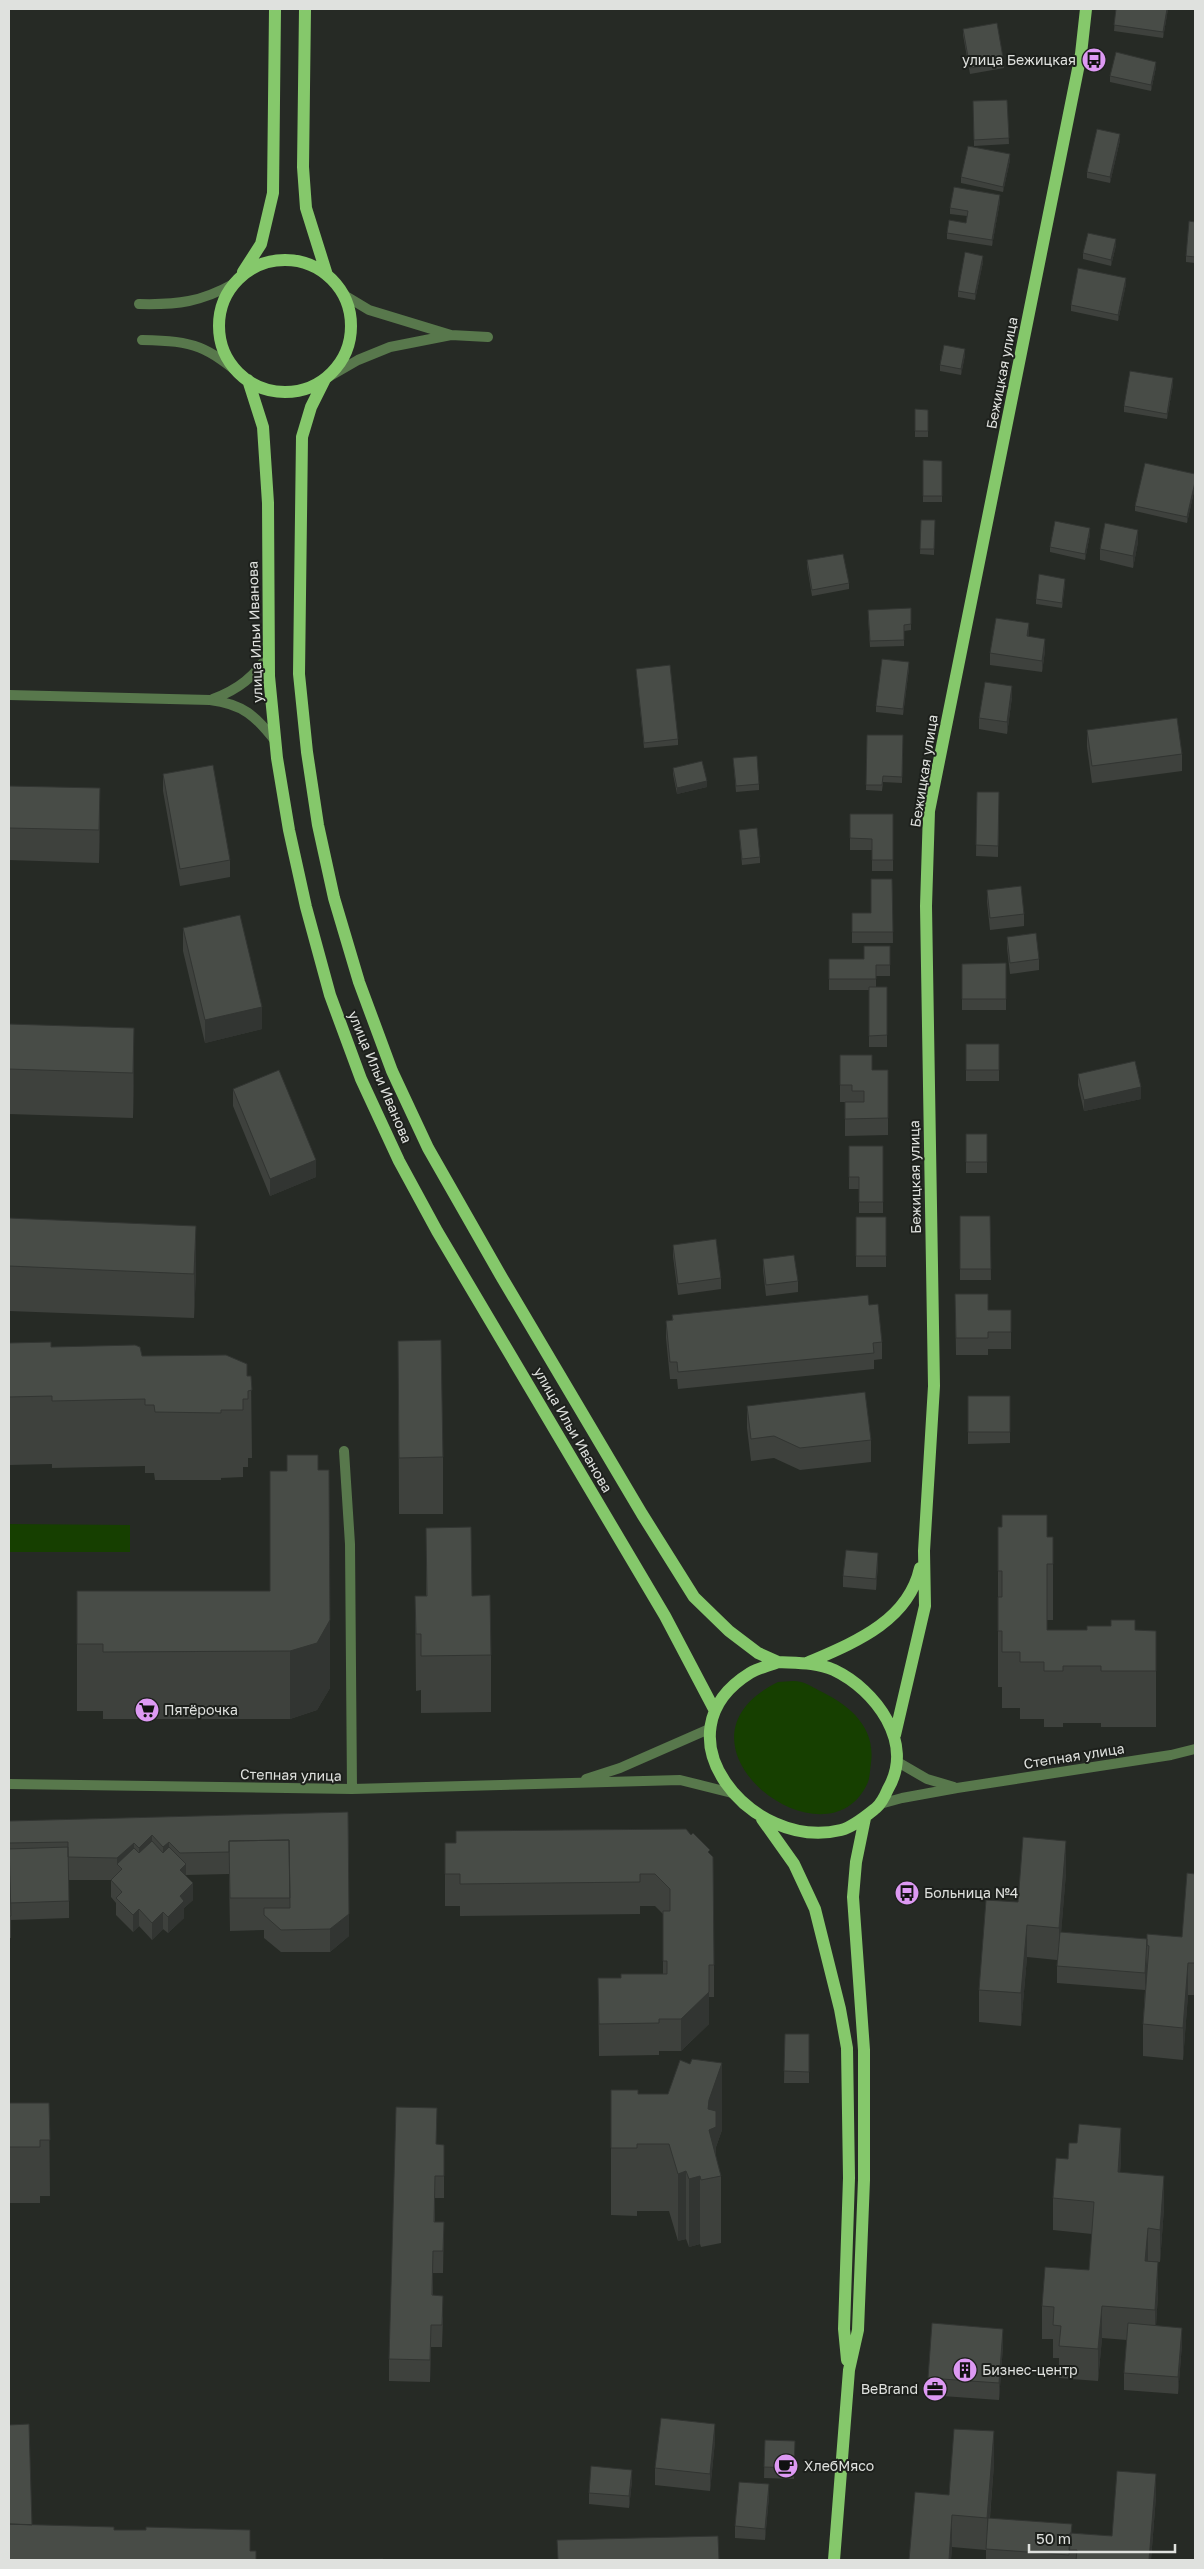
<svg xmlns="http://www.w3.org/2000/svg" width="1204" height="2569" font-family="'Golos Text',sans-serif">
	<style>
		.green { fill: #163f00 }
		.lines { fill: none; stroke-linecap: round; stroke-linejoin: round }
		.minor { stroke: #58784c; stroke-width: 10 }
		.tertiary { stroke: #58784c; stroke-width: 10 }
		.primary { stroke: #85c86b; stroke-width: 12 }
		.wall { fill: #3e413d }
		.shaded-wall { fill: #323532 }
		.building { fill: #484c47; stroke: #323532 }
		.labels { text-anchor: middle; stroke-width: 4; stroke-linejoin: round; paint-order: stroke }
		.poi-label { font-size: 14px; fill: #dfe1de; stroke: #1d201c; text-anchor: start }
		.street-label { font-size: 14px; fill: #dfe1de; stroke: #1d201c }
	</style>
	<rect width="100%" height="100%" fill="#262a25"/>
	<path class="green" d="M9,1524l121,1v27h-121z
		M778,1682c7,0 16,-2 23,0 5,1 12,5 17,8 30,14 58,36 53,73 -1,6 -1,14 -3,19 -40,93 -214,-39 -90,-100z"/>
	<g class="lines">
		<path class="minor" d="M139,304c39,1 62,-2 96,-21
			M451,335l37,2
			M142,340c55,1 63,6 106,40
			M325,379l33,-19 32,-13 61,-12 -82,-25 -25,-15
			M213,699c26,-10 41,-22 56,-45
			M210,700c33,4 46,16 66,42
			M344,1451l6,93 2,245
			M896,1761l31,18 27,8
			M586,1779l34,-11 89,-39
			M9,1784l343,5 328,-9 52,13
			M880,1804l22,-6 55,-10 214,-33 24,-6"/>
		<path class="tertiary" d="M9,695l201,5"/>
		<path class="primary" d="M305,9l-2,158 3,41 21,67
			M219 326a66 66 0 1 1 132 0a66 66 0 1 1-132 0Z
			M243,272l18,-28 12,-51 2,-184
			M325,379l-14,28 -9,30 -3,237 8,78 11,73 16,73 25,84 33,89 36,77 73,128 141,238 52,83 35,34 29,22 20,9
			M248,380l15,47 5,76 1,173 8,82 12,72 17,77 24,88 31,84 38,82 38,70 228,385 50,95
			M778,1662c19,1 38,0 56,8 42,20 81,73 54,119 -3,7 -6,14 -12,19 -10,8 -23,19 -35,22 -90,22 -188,-97 -91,-157 8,-5 19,-7 28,-11z
			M807,1663c46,-20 101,-41 113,-95
			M895,1735l30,-129 -1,-55 10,-165 -8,-480 3,-95 152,-757 5,-45
			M762,1819l32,45 21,45 25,100 7,39 2,130 -5,151 3,31
			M834,2560l15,-190 9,-40 6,-150v-130l-11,-153 3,-35 9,-44"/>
	</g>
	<path class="wall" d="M1116,9h52l-5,29 -49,-7z
		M963,29l41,34v5l-34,6 -7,-39z
		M1156,67l-5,24 -41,-9v-6z
		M1007,100l2,44 -35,2 -1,-45z
		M1120,140l-10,43 -23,-5v-6z
		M1010,160l-7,32 -42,-9v-6z
		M1000,201l-8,45 -45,-7v-6l19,-10 1,-7 -17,-2v-6z
		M1195,222v41l-9,-1v-6z
		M1116,245l-5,21 -28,-7v-6z
		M983,262l-8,38 -17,-3v-6z
		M1126,284l-8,37 -47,-10v-6z
		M965,355l-4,20 -21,-4v-6z
		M1173,384l-6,35 -43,-7v-6z
		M915,409l13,1v27h-13z
		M923,460l19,1v41h-19z
		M1195,474v13l-8,36 -52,-12v-5z
		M921,520h14l-1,35 -14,-1z
		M1090,534l-5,26 -35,-8v-5z
		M1138,542l-5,26 -33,-8v-11z
		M807,560l42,23v6l-37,7 -5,-30z
		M1065,584l-3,24 -26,-4v-5z
		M911,608v22l-7,1v15l-34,1 -2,-31z
		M1029,634l-1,3 17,14 -3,21 -52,-7v-12z
		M909,668l-6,47 -27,-3v-6z
		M636,669l42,70v6l-34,3z
		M1012,697l-5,37 -28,-5v-11z
		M1087,730l95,24v17l-90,12 -5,-36z
		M867,735h36l-1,48 -19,-1 -1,9 -16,-1z
		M733,758l26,26v6l-23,2z
		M673,768l34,19 -30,7 -4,-20z
		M163,774l67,86v17l-50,9 -17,-95z
		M9,786l91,34 -1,43 -90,-3z
		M977,792h22l-1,65 -22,-1z
		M850,814h43v57h-21v-21h-22z
		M739,830l21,27v6l-18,2z
		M892,879l1,64h-41v-30h19z
		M987,890l37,24v12l-34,4 -3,-28z
		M183,928l79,101 -57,14 -22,-92z
		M1007,937l32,22v11l-29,4 -3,-26z
		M890,946v30h-14v11h11v60h-18v-57h-40v-31h35z
		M1006,963v47h-44v-46z
		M9,1024l125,49 -1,45 -124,-4z
		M966,1044h33v37h-33z
		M840,1055l32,15h16v65l-43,1v-34h7h-12z
		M1078,1074l63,25 -57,12 -6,-26z
		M233,1089l83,88 -46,19 -37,-90z
		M966,1134h21v39h-21z
		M849,1146h34v67h-24v-24h-10z
		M960,1216h30l1,64h-31z
		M856,1217h30v50h-30z
		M9,1218l187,52 -2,48 -185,-7z
		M673,1245l48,33v11l-43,6 -5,-39z
		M763,1259l35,22v11l-32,4 -3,-26z
		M955,1294l33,16h23v39h-23v6h-32z
		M672,1315l210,27v17l-8,1v9l-196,20 -1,-10h-7l-4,-41v-17l6,-1z
		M398,1341l45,116v57h-44z
		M9,1343l133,13 105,20h4l1,82h-4v9h-5v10l-22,1v2h-66l-1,-7h-9v-7l-93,2v-4l-43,1z
		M968,1396h42v47l-42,1z
		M747,1406l124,34v22l-71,8 -26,-12 -23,3 -4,-33z
		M318,1470l12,218 -13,22 -27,9h-187v-8h-26v-120h193z
		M998,1527l49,10 6,27v56h-6v10l109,1v96h-55v-4h-38v4h-19v-8h-24v-11h-18v-21h-4z
		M426,1528l46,68 19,59v57l-70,1v-23l-5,1 -1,-95h11z
		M878,1564l-2,26 -33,-3v-11z
		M348,1812l1,124 -19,16h-49l-17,-14v-8l-34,1 -1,-57 -43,1 7,25 -9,8v10l-16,15 -5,-4 -11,11 -13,-14 -6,6 -17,-17v-12l-5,-6v-17h-42v38l-58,2v18h-2v-117z
		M445,1843l265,11 4,111v32h-5v27l-28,27h-22v4l-60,1 -1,-78h23l42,-4v-60l-8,-8h-15v8l-180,2v-10h-15z
		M1066,1873l-5,59 86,7 35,-2 13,-63v121h-7l-5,65 -40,-4v-32l2,-34 -88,-7v-23l-30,-3 -6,69 -42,-4v-32l39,-88z
		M785,2034h24v49h-25z
		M611,2090l27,4 84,36 -6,17v11l5,18v67l-20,4 -1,-3 -11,3 -3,-8 -8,2 -9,-30h-32v5l-26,-1z
		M9,2103h40l1,93h-10v7h-31z
		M437,2144l7,23v31h-9v24h9l-1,51h-10v23l10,22 -1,29h-11l-1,35 -41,-1v-22z
		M1068,2159l53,1 -1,12 44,36 -4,54 -12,-1 10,33 -2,31 26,19 -4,50 -54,-4v-17l3,-33 -25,-2 -4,43 -39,-3v-20h-6v-19h-11v-33l47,-36 3,-36 -39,-4v-32z
		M1003,2346l-4,54 -71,-5v-17z
		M765,2440l30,1 -1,38 -30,-1z
		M715,2441l-5,50 -55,-6v-17z
		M994,2464l-4,54 82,15 40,3 44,-40 -5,64h-165v-10l-34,-3 -1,13h-42l40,-65z
		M632,2481l-3,27 -40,-4v-11z
		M769,2496l-4,44 -30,-2v-12z"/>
	<path class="shaded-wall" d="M1167,9h1l-5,29v-6z
		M1156,62v5l-5,24v-6z
		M1120,134v6l-10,43v-6z
		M1010,154v6l-7,32v-5z
		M1000,195v6l-8,45v-6z
		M1116,239v6l-5,21v-6z
		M983,256v6l-8,38v-6z
		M1126,278v6l-8,37v-6z
		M965,349v6l-4,20v-6z
		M1173,378v6l-6,35v-5z
		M1195,482v5l-8,36v-6z
		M1090,528v6l-5,26v-6z
		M1138,530v12l-5,26v-12z
		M1065,579v5l-3,24v-5z
		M1029,623v11l-2,14v-12z
		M1045,639v12l-3,21v-11z
		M909,662v6l-6,47v-6z
		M1012,686v11l-5,37v-12z
		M707,781v6l-30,7v-6z
		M100,788v32l-1,43v-33z
		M262,1007v22l-57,14v-23z
		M134,1028v45l-1,45v-45z
		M1141,1087v12l-57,12v-11z
		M316,1160v17l-46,19v-17z
		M196,1226v44l-2,48v-44z
		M878,1553v11l-2,26v-11z
		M330,1620v68l-13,22 -27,9v-68z
		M152,1835v23l-13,12v-22z
		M1066,1841v32l-7,87v-32z
		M169,1842v22l-6,5v-22z
		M134,1843v22l-12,4 -5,-5v-6z
		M186,1864v17l-6,-11z
		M193,1883v17l-9,8v10l-16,15v-16l12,-21z
		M139,1909v17l-6,6v-17z
		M163,1912v17l-11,11v-17z
		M349,1914v22l-19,16v-23z
		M1027,1925v32l-6,69v-33z
		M1147,1958v17l-2,15v-17z
		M1188,1963v32l-5,65v-32z
		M709,1992v32l-28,27v-32z
		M722,2063v67l-6,17v30l-7,1 -1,-69 1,-9z
		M1121,2128v32l-3,44v-32z
		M686,2171v68l-8,2v-67z
		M700,2176v68l-11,3v-68z
		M1164,2176v32l-4,54v-32z
		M1148,2228v33l-3,32v-32z
		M1158,2262v32l-3,48v-32z
		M1102,2306v32l-4,43v-32z
		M431,2325v22l-1,35v-22z
		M1182,2328v16l-4,50v-17z
		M1003,2329v17l-4,54v-17z
		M715,2424v17l-5,50v-17z
		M994,2431v33l-7,86v-32z
		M632,2470v11l-3,27v-12z
		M1156,2474v22l-5,64h-2z
		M769,2484v12l-4,44v-11z
		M952,2515v32l-1,13h-2z"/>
	<path class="building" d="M1116,9h51l-4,23 -49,-7z
		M997,23l7,40 -34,5 -7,-39z
		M1116,52l40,10 -5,23 -41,-9z
		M1007,100l2,38 -35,2 -1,-39z
		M1097,129l23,5 -10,43 -23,-5z
		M968,146l42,8 -7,33 -42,-10z
		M954,187l46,8 -8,45 -45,-7 2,-13 17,3 2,-12 -18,-3z
		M1189,221l6,1v35l-9,-1z
		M1088,233l28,6 -5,21 -28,-7z
		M965,252l18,4 -8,38 -17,-3z
		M1078,268l48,10 -8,37 -47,-10z
		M944,345l21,4 -4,20 -21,-4z
		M1130,371l43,7 -6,36 -43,-8z
		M915,409l13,1v21h-13z
		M923,460l19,1v35h-19z
		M1145,463l50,11v8l-8,35 -52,-11z
		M921,520h14l-1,29h-14z
		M1055,521l35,7 -5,26 -35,-7z
		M1105,523l33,7 -5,26 -33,-7z
		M843,554l6,29 -37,7 -5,-30z
		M1039,574l26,5 -3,24 -26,-4z
		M911,608v16l-7,1v15l-34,1 -2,-31z
		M996,618l33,5 -2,13 18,3 -3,22 -52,-8z
		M882,659l27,3 -6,47 -27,-3z
		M670,665l8,74 -34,4 -8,-74z
		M985,682l27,4 -5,36 -28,-4z
		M1177,718l5,36 -90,12 -5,-36z
		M867,735h36l-1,42 -19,-1 -1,9h-16z
		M757,756l2,28 -23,2 -3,-28z
		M702,761l5,20 -30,7 -4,-20z
		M213,765l17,95 -50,9 -17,-95z
		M9,786l91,2 -1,42 -90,-2z
		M977,792h22l-1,54 -22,-1z
		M850,814h43v46h-21v-21l-22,-1z
		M757,828l3,29 -18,2 -3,-29z
		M871,879h21l1,53h-41v-19h19z
		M1021,886l3,28 -34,4 -3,-28z
		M240,915l22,92 -57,13 -22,-92z
		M1036,933l3,26 -29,4 -3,-26z
		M864,946h26v19h-14v14h-47v-20h35z
		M1006,963v36h-44v-35z
		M869,987h18v48l-18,1z
		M9,1024l125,4 -1,45 -124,-4z
		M966,1044h33v26h-33z
		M840,1055h32v15h16v48l-43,1v-17h19v-11h-12v-6h-12z
		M1135,1061l6,26 -57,13 -6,-26z
		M279,1070l37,90 -46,19 -37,-90z
		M966,1134h21v28h-21z
		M849,1146h34v56h-24v-25h-10z
		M960,1216h30l1,53h-31z
		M856,1217h30v39h-30z
		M9,1218l187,8 -2,48 -185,-8z
		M716,1239l5,39 -43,6 -5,-39z
		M794,1255l4,26 -32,4 -3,-26z
		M955,1294h33v16h23v22h-23v6h-32z
		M868,1295l1,10 9,-1 4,38 -9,1 1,10 -196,19 -1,-10h-7l-4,-41 7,-1 -1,-5z
		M441,1340l2,117 -44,1 -1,-117z
		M51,1342v5l84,-2 5,2 2,9 84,-1 21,9v12h4l1,14 -4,1v8h-5v11h-22v3l-66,-1 -1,-7h-9v-6l-93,2v-5l-43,1v-54z
		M865,1392l6,48 -71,8 -26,-12 -23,3 -4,-33z
		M968,1396h42v36h-42z
		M287,1455h31v15h11l1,150 -13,23 -27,8 -187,1v-8h-26v-53h193v-120h17z
		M1002,1515h45v22h6v27h-6v66h40v-4h24v-6h24v10l21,1v40h-55v-5h-38v5h-19v-9h-24v-10h-18v-21h-4v-34h4v-26h-4v-44h4z
		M471,1527l1,69 18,-1 1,60 -70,1v-22h-5l-1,-38h12l-1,-68z
		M846,1550l32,3 -2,26 -33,-3z
		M348,1812l1,102 -19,15 -49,1 -17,-15v-7h26l-1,-68 -60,1v11l-49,1 -11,-11 -6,5 -11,-12 -13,13 -5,-5 -17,15 -49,-1v-15l-59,1 2,73h-2v-95z
		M686,1829l5,6 2,-2 17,17 -2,2 5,5 1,108h-5v27l-28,27h-22v4l-60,1 -1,-46h23v-4h46v-13h-4v-50h7v-22l-15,-15h-15v8l-180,2v-10h-15v-31h11v-12z
		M1023,1837l43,4 -7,87 -32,-3 -6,68 -42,-3 7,-90 32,2z
		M289,1840l1,58h-60l-1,-57z
		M152,1841l11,12 6,-6 17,17 -6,6 13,13 -13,13 4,5 -16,16 -5,-5 -11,11 -13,-14 -6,6 -17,-17 6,-6 -11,-12 11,-11 -5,-5 17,-16 5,5z
		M68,1847l1,54 -59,2 -1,-54z
		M1187,1873l8,1v89h-7l-5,65 -40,-4 6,-78 -2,-1v-11l35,3z
		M1060,1932l87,7 -2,34 -88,-7z
		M785,2034h24v38l-25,-1z
		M692,2059l30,4 -13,37 -1,9 8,2v16l-7,3 12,46 -20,4 -1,-4 -11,3 -3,-8 -8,3 -9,-30h-32v4h-26v-58h27v4h30l12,-34 10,4z
		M9,2103h40l1,37h-10v7h-31z
		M396,2107l41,1 -1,36 8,1v31h-9l-1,46h10l-1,29h-10l-1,44 11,1 -1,29h-11l-1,35 -41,-1z
		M1079,2124l42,4 -3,44 46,4 -4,54 -12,-2 -3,33 13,1 -3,48 -53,-4 -4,43 -39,-3 2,-20 -8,-1 1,-18 -12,-1 3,-39 44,3 5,-68 -41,-4 3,-40 12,1 1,-16h8z
		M932,2323l71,6 -4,54 -71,-5z
		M1128,2323l54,5 -4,49 -54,-4z
		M661,2418l54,6 -5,50 -55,-6z
		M29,2424l3,101 -23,-1v-99z
		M954,2429l40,2 -7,87 -35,-3 -3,45h-40l6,-68 34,3z
		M765,2440l30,1 -1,27 -30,-1z
		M591,2466l41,4 -3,26 -40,-3z
		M1117,2471l39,3 -7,86h-73l1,-10h-8l1,-17 42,3z
		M739,2482l30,2 -4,45 -30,-3z
		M988,2518l84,6 -3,31 -83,-6z
		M9,2524l105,3v3h32v-3l104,3v21h6v9h-247z
		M718,2536l1,24h-161l-1,-20z
		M383,2559v1h-46z"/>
	<defs>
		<symbol id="bus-disc" viewBox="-11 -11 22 22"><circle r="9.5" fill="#dd99f3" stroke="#1d201c"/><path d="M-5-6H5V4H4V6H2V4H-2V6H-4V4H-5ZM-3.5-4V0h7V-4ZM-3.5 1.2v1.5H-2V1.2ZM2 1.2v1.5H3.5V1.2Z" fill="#111"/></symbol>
		<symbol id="supermarket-disc" viewBox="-11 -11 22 22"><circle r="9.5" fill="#dd99f3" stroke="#1d201c"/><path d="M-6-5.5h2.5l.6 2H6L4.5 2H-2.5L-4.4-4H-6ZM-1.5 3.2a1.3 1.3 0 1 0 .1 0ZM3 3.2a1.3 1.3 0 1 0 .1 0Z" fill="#111"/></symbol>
		<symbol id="building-disc" viewBox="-11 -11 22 22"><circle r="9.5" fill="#dd99f3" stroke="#1d201c"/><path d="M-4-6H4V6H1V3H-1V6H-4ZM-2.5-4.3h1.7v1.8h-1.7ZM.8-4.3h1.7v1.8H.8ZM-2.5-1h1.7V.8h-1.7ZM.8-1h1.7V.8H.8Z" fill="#111"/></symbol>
		<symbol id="office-disc" viewBox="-11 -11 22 22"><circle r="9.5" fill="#dd99f3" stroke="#1d201c"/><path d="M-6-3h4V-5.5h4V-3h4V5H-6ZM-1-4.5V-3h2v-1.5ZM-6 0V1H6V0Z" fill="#111"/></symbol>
		<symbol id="cafe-disc" viewBox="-11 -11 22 22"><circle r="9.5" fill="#dd99f3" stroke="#1d201c"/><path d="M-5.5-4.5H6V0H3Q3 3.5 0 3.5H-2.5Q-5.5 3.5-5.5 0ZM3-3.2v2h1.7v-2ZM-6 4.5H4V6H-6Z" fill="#111"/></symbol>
	</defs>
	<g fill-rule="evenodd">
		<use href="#bus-disc" x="1080" y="46" width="28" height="28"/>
		<use href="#supermarket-disc" x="133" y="1696" width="28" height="28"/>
		<use href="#bus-disc" x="893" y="1879" width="28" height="28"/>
		<use href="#building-disc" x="951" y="2356" width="28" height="28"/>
		<use href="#office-disc" x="921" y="2375" width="28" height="28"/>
		<use href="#cafe-disc" x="772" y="2452" width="28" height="28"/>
	</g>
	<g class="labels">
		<g class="poi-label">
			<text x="1076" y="65" text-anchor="end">улица Бежицкая</text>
			<text x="164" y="1715">Пятёрочка</text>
			<text x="924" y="1898">Больница №4</text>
			<text x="982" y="2375">Бизнес-центр</text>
			<text x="918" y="2394" text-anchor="end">BeBrand</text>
			<text x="804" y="2471">ХлебМясо</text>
		</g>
		<g class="street-label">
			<text transform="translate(1002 373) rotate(-79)" y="5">Бежицкая улица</text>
			<text transform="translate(255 632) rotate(-92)" y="5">улица Ильи Иванова</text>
			<text transform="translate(924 771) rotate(-81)" y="5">Бежицкая улица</text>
			<text transform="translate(380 1077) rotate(67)" y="5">улица Ильи Иванова</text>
			<text transform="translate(915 1177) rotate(-91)" y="5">Бежицкая улица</text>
			<text transform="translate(573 1430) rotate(60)" y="5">улица Ильи Иванова</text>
			<text transform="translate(1074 1756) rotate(-9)" y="5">Степная улица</text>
			<text transform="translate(291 1775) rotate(1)" y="5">Степная улица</text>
		</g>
	</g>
	<rect width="1204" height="2569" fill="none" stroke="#dfe1de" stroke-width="20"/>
	<path d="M1029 2544v8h146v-8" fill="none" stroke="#dfe1de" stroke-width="2.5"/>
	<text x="1036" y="2544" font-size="15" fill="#dfe1de" stroke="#1d201c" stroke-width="4" paint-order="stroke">50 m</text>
</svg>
